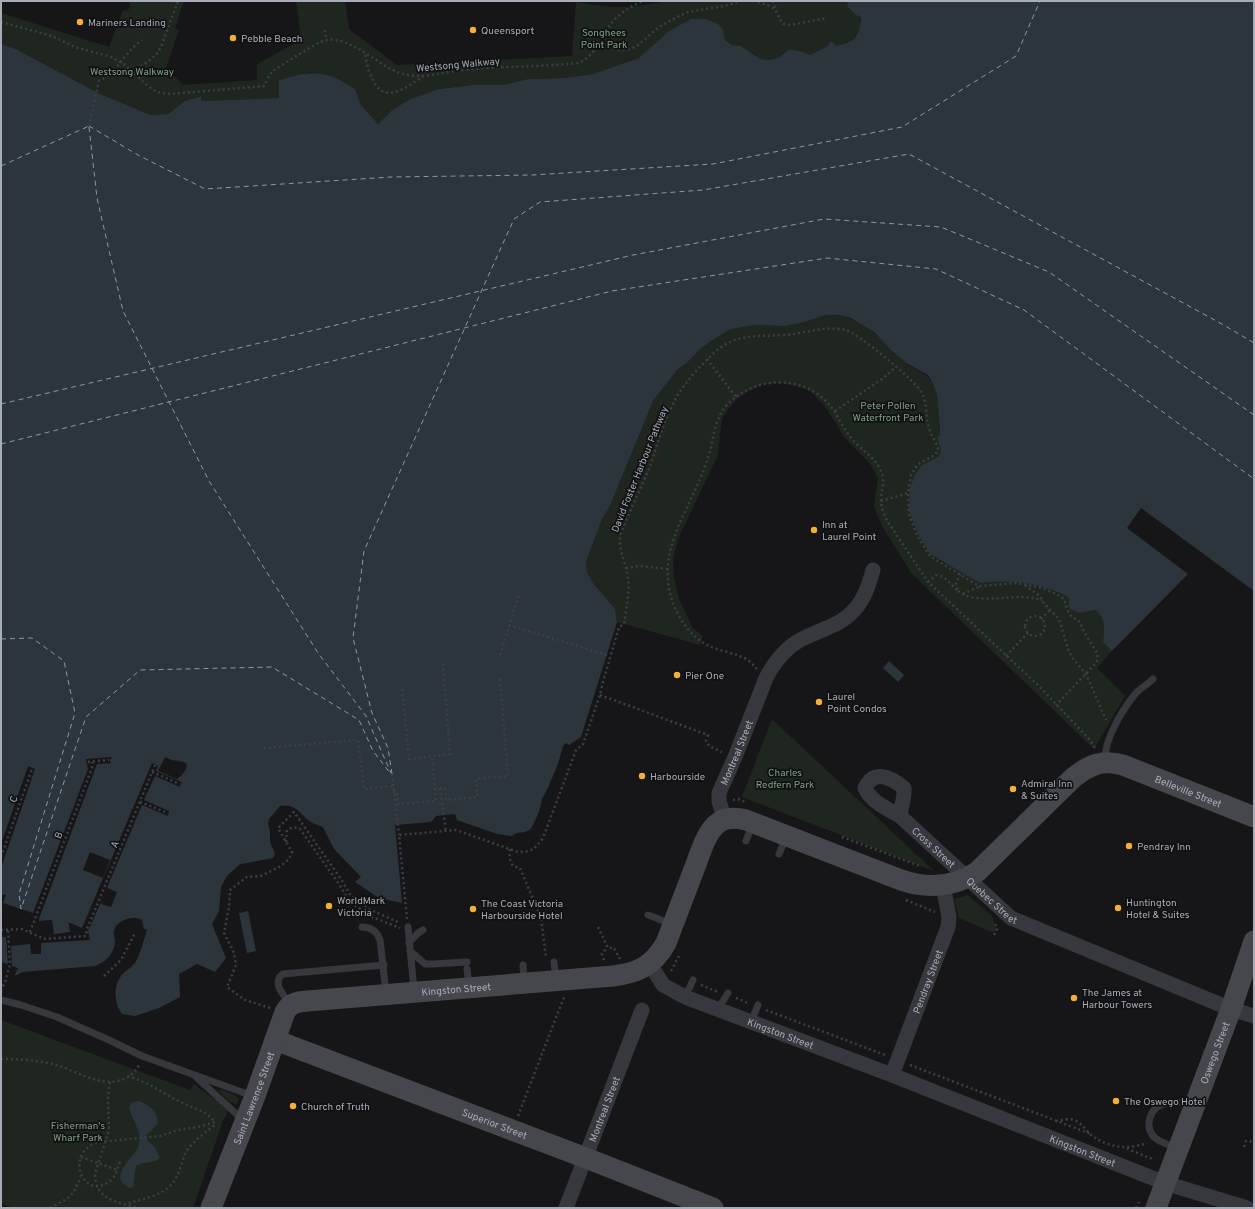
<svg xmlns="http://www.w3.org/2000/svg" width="1255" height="1209" font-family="Overpass,sans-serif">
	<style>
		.green { fill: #1e261f }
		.water { fill: #2c353c }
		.pier { fill: #161618 }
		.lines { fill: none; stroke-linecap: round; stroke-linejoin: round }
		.ferry { stroke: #7f9bb3; stroke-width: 1; stroke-dasharray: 5 4; stroke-linecap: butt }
		.path { stroke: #3d3f44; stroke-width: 2.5; stroke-dasharray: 2 3; stroke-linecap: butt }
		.lane { stroke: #37383d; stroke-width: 7 }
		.street { stroke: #37383d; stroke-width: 15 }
		.secondary { stroke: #45474d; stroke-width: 21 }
		.poi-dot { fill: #f2b134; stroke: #111113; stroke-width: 1.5 }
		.labels { text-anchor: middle; stroke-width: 3.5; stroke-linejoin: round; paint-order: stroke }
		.poi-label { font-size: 10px; fill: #a8adb8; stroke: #111113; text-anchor: start }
		.park-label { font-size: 10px; fill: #7fa381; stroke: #111113 }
		.street-label { font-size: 10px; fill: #a8adb8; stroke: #111113 }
	</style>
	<rect width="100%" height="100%" fill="#161618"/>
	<path class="green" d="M131,1h53l-9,27 4,2 -13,38 17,17 74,-5v-16l44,-24 -5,-39h49l4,28 48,36 175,-9 4,-54 18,3 18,2h19l37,-6h180l-1,5 14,11 1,4 -2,6 -6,12 -15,7h-11l-18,9 -6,-3 -14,-3 -12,9 -9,2 -9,-1 -19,-13 -9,-1 -7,-5 -2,-10 -71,18 -13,10 -46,16 -29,4 -36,1 -25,6h-30l-34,4 -29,10 -18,11 -14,14 -17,-19 -6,-16 -43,-17 -19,4 -14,4 1,18 -79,3v-5l-16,5 -17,13 -17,1 -51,-21 -84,-45 -15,-5v-31l108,34 14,-37 5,1z
		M826,315c34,0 44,14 67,36 5,4 9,9 14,13 10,7 20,8 26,20 7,14 5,32 7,48v3l-3,2 4,14 -2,5 -20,12 -7,13 -3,20 9,33 12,20 8,6 19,9 21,13 3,1c31,-3 57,-1 85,13l3,3v9c12,8 14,4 26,2 12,9 9,19 8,32l9,9 -15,17 28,28 -31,53 -183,-176 -29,-47 -8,-20 4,-27 -3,-7 -5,-8 -27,-28 -6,-11 -13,-20 -14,-14 -15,-6 -17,-2 -16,2 -11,5 -14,9 -8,9 -7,11 -4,36 -40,84 -5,20 1,19 5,21 14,29 10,8 -3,9 -83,-23 -1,-6 -16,-25 -7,-8 -6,-11 -1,-10 16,-43 8,-13 43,-105 24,-31 10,-7 13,-14 10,-8 19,-11 8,-2 18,-3 30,1z
		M772,719l162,152 -192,-74z
		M968,895l24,21 4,13 -2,4 -35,-15 -5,-19z
		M1,1020l189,70 4,-6 17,13 18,7 -3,13 -2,1 -31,90h-180l-12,-5z
		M220,1089l15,6 4,4 -2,5c-8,-1 -13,-7 -18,-13z"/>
	<path class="water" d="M848,1h406v590l-113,-83 -14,20 61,46 -76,77 -9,-9c1,-13 4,-23 -8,-32 -13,2 -13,6 -26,-2v-9l-3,-3c-28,-14 -54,-16 -85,-13l-3,-1 -48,-28 -12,-20 -9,-23 1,-23 4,-12 7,-10 18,-10 2,-5 -4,-14 3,-2v-3l-3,-37 -4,-11 -5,-9 -22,-12 -15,-13 -17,-18 -23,-14 -14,-3h-11l-26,8 -15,3 -30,-1 -18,3 -8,2 -18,11 -11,8 -13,14 -10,7 -24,31 -43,105 -8,13 -16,43 1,10 6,11 22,26 2,13 -36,115 -12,8 -3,-2 -3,3 -5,18 -12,28 -4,7 -3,13 -8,17 -6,3 -8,1 -6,3 -14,-2 -40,-14 -2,-6 -19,2 -5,6 -36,3 7,78 -23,-5 -24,-16 6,-5 -27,-28 -11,-22c-3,-1 -9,-3 -12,-5 -13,-9 -13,-18 -31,-16l-11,13 -1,5 2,7v11l5,12 -2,4 -26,5 -7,1 -13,12 -6,11 -2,24 -7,13 14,34 -11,14 -18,-8 -18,10 1,23 -21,11 -24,8 -13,-2c-8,-11 -9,-27 -1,-38 4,-5 10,-8 14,-13 5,-8 9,-24 12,-33l-3,-1 -2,-9c-3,-1 -6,-3 -9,-2 -7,0 -18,5 -19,13 -1,3 1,7 1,10 -1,13 -8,20 -20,25l-73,6 -5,3 -16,2v-933l15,5 84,45 51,21 17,-1 17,-13 16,-5v5l78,-3v-18c17,-5 34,-10 51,-4 9,2 17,9 25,13l6,16 17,19 14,-14 18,-11 29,-10 34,-4h30l25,-6 36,-1 29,-4 46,-16 30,-27 22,-12h14l13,5 5,5 2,11 7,5 9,1 19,13 9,1 9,-2 12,-9 14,3 6,3 18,-9 2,-4h3l2,4c4,0 15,-4 19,-7 4,-4 8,-17 7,-22l-5,-2 -9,-9z
		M889,661l15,14 -6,7 -15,-14z
		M248,911l8,40 -9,2 -8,-40z
		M139,1101c10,4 19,10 19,22l-12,13 2,5 7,6 5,11c-5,6 -17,3 -24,8l-3,21 -3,1c-25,-11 5,-30 9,-43 3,-14 -6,-24 -10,-36l2,-6 2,-1z"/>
	<path class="pier" d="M1177,587h1l-59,60z
		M111,757l1,2h-2v3l2,1 -15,1 -58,155v2l13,-1 2,14 16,-2 -1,-8 -1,-2 14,6 70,-165 6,3 -2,5 26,11 -2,5 -25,-11 -11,24 25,11 -1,5 -26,-11 -35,83 10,4 -6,15 -10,-3 1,-4 -14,31 2,9 -49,3v11h-10l-1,-10 -19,2 1,20 6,2 -4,9 -13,2v-17l7,2 -2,-27h-5v-43l5,1 -3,8 30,10 55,-144 -2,-10z
		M165,757l7,3 12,2 3,2 -1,5 -4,6 -5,4 -19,-8z
		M28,766l7,3 -34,99v-24z
		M90,852l20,8 -7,18 -20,-8z"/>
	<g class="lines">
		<path class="ferry" d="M89,126l49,29 67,34 186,-12 141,-2 181,-11 189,-37 114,-71 24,-55
			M89,127l8,71 26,113 86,170 109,172 48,63 25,57
			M1,166l88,-40
			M1,404l632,-149 191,-36 117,8 108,45 205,143
			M1,444l611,-153 215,-33 109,11 88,41 230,169
			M1,639l31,-1 32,23 11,52 -56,181 2,15 65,-192 54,-47 132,-3 87,53 14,31 18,23
			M392,774l-4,-26 -16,-35 -19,-75 11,-87 150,-332 26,-17 163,-12 206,-36 313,170 32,19"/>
		<path class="path" d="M753,1c7,2 18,4 22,9 4,5 4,10 9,14l6,1 37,-7
			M773,1l3,9
			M1,22l51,14 23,11 36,10 13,7 24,22 9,6 13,2 94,-8c2,-4 5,-11 9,-15 7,-5 46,-30 53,-31 25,-4 51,25 74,33 20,7 43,-1 63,-3 39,-4 78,-3 116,-7 17,-9 21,-22 31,-38 6,-9 24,-22 35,-24
			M325,30l1,10
			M599,43l15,6 8,1 8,-1 7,-3 22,-19 16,-9 13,-6 36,-6 17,-5
			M365,55c3,14 9,43 30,37 10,-3 19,-10 28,-15
			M133,73l23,-18 5,-8 17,-46
			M89,126l10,-45c15,-7 19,-16 29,-28 4,-5 9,-9 14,-13
			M707,359l29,38
			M835,411l47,-32 14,-12
			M881,501l27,-8
			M626,568l14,-2 28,3
			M928,582l8,-7c11,1 14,10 22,16l-2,-7 4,-10
			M1025,585l15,11 2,5 17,18 10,33 5,8 12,14 20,46
			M958,591c13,12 46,6 62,6 8,0 15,1 22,3
			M963,594l17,-8
			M1025 626a10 10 0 1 1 20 0a10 10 0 1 1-20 0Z
			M1041,619l10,-10
			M509,625l98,30
			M500,655l19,-60
			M1006,656l22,-23
			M757,669c-3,-3 -5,-6 -9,-9 -9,-6 -28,-9 -39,-14 -17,-8 -30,-26 -36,-43 -17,-46 10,-84 27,-124 4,-9 7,-18 10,-28 4,-15 5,-33 16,-45 25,-28 69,-32 98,-7 12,11 17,27 28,40 8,10 20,16 27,28 7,12 3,19 2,32 0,8 3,16 7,23l40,60 112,105 50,53 5,8
			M402,689l7,70 41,-5 -7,-90
			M600,695l108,40 -2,6 3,5 13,6
			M264,748l94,-8 6,49 29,-3
			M88,762l21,-2
			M152,772l28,12
			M392,774l7,61
			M440,788l6,43
			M435,789l10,-1 1,12 32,-3 -2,-18 32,-3 -8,-99
			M393,792h4l1,12 38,-3 -4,-45
			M733,800l5,-1 7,3
			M140,802l28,11
			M842,837l78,29
			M286,842l1,-12c5,-3 8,-3 13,-1l39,55 10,17 21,15 30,12
			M510,849c-1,7 0,12 3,17l7,2 21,50 5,39
			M1,857l31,-88
			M906,900l29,12
			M407,919l-8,-84 57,-5 62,22c14,0 17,-3 25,-14l33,-88 7,-6 17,-49 3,-13 16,-55 5,-3c2,-15 6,-31 4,-46 -2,-16 -11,-30 -7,-45 9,-22 19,-43 28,-64 9,-25 16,-53 30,-76 10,-15 23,-29 36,-41 21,-19 41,-15 68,-17 21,-1 42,-10 63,-5 13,4 70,51 76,63 6,11 3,24 7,35 2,8 8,14 9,22l-3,5 -17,9 -7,11 -3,18 1,22 8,20 13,21 47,29 3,1 37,-3 26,5 17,8 4,3 4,12 3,5 9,6 4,10 13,21 1,6 -2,4 -40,42
			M598,927l10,21h6l6,11
			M1,930l21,-1 22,10 42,-3 1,-7 68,-164
			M30,932l62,-164v-6
			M994,935l3,-6 -2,-6
			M604,960l-2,-6 2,-3 4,-3
			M671,971l8,-15
			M104,976l17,-16 14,-27
			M701,985l17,7
			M1,991l4,-9 5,-17 -2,-36
			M736,998l12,5
			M270,1008l-25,-8 -18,-13 9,-22 -2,-12 -10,-20 5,-26 1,-17 17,-13 14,-1 20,-10 8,-7 3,-7 -14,-24 16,-16 47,67 10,17 18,13 31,14
			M766,1010l119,45
			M1,1059c17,0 35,1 52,5 24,6 48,26 73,14 6,-3 10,-7 13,-13
			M910,1065l181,69
			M110,1082l-2,14 1,34 -14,44c0,26 23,28 43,34
			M518,1116l46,-119
			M1056,1121c6,-1 12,-3 18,-1 8,3 11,10 17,15 18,13 36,15 56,8
			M1244,1147l2,-6 8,1
			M1127,1148l3,2 25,10
			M81,1157l36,13
			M120,1162c-3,6 -3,12 -8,17 -26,26 -51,-25 -14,-37l62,-6 18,-6 20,-3 17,-5 -8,-8 -8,-4 -23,-10 -26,-15 -21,-9
			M124,1205c15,-6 32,-7 45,-18 10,-9 11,-21 16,-33 6,-12 20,-21 31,-30
			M50,1208c20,-11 21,-9 31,-31
			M1136,1208l3,-6"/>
		<path class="lane" d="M1105,761c-1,-22 18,-52 31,-68 5,-5 12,-9 17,-14
			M746,841l6,-16
			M779,854l7,-17
			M648,915l24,9
			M362,927c9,0 15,4 18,13l6,52
			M408,927l6,63
			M409,943l9,-10 5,-3
			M410,951l15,13h8l34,-2
			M554,962l2,18
			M523,965l1,17
			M467,969l2,16
			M685,997l8,-17
			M1,1000l20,5 36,12 52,23 33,16 111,40
			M291,1004c-7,-8 -20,-21 -8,-30l101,-9
			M718,1009l10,-16
			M751,1022l7,-17
			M195,1076l48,44
			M1176,1148c-6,-3 -17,-6 -22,-11 -10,-11 -4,-30 10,-33 9,-3 20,-1 29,0"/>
		<g class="street">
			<path id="s1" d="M900,816c1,-10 5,-19 4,-28 -13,-11 -30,-19 -39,0 6,14 23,21 35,28l111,102 220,91 23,7"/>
			<path id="s2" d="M725,820l-6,-19v-8l16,-36 31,-79c9,-17 21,-32 38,-40 18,-9 38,-13 51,-29 10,-11 14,-25 18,-39"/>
			<path id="s3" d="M650,964l13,21 22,12 207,78 273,108 82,25"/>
			<path id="s4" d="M892,1075l56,-148 1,-10 -6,-32"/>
			<path id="s5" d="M566,1208l76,-198"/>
		</g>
		<g class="secondary">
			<path id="s6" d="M275,1040l311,118 127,50"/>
			<path id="s7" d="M211,1208l44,-112 30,-84c5,-9 12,-10 22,-11l306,-25c25,-3 40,-10 53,-33l38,-100c9,-20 19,-29 42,-23l155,60c26,9 53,7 76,-8l96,-94c16,-13 29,-19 50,-13l131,52"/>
			<path id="s8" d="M1156,1208l75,-199 23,-68"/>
		</g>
	</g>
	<g class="poi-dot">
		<circle cx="80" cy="22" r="4"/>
		<circle cx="473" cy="30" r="4"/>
		<circle cx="233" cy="38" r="4"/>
		<circle cx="814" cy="530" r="4"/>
		<circle cx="677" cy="675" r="4"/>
		<circle cx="819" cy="702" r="4"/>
		<circle cx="642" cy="776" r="4"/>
		<circle cx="1013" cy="789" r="4"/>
		<circle cx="1129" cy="846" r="4"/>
		<circle cx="329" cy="906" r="4"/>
		<circle cx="1118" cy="908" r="4"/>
		<circle cx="473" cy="909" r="4"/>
		<circle cx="1074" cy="998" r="4"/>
		<circle cx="1116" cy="1101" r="4"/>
		<circle cx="293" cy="1106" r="4"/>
	</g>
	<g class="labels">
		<g class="poi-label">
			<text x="88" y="26">Mariners Landing</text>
			<text x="481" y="34">Queensport</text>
			<text x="241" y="42">Pebble Beach</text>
			<text x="822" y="528">Inn at<tspan x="822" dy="12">Laurel Point</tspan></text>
			<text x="685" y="679">Pier One</text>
			<text x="827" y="700">Laurel<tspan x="827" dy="12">Point Condos</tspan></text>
			<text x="650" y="780">Harbourside</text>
			<text x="1021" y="787">Admiral Inn<tspan x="1021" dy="12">&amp; Suites</tspan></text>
			<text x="1137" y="850">Pendray Inn</text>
			<text x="337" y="904">WorldMark<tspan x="337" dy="12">Victoria</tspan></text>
			<text x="1126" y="906">Huntington<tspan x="1126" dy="12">Hotel &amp; Suites</tspan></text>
			<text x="481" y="907">The Coast Victoria<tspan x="481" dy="12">Harbourside Hotel</tspan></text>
			<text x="1082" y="996">The James at<tspan x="1082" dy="12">Harbour Towers</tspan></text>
			<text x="1124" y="1105">The Oswego Hotel</text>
			<text x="301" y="1110">Church of Truth</text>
		</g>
		<g class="park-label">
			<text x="604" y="36">Songhees<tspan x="604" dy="12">Point Park</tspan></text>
			<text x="132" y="75">Westsong Walkway</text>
			<text x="888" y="409">Peter Pollen<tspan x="888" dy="12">Waterfront Park</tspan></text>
			<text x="785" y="776">Charles<tspan x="785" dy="12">Redfern Park</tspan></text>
			<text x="78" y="1129">Fisherman's<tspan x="78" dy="12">Wharf Park</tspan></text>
		</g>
		<g class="street-label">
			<text transform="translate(458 64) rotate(-5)" y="4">Westsong Walkway</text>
			<text transform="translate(639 469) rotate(-68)" y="4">David Foster Harbour Pathway</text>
			<text dy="4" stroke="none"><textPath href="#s2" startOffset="72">Montreal Street</textPath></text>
			<text dy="4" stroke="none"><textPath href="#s7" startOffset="1273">Belleville Street</textPath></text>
			<text transform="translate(13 799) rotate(-71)" y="4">C</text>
			<text transform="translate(58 835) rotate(-69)" y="4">B</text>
			<text transform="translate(114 844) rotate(-68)" y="4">A</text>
			<text dy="4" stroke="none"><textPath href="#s1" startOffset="167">Cross Street</textPath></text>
			<text dy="4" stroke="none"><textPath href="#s1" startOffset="246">Quebec Street</textPath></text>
			<text dy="4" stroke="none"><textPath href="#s4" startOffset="100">Pendray Street</textPath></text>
			<text dy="4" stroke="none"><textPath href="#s7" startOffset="385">Kingston Street</textPath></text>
			<text dy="4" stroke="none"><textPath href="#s3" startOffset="152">Kingston Street</textPath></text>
			<text dy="4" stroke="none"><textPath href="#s8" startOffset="166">Oswego Street</textPath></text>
			<text dy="4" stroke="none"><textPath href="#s7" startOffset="118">Saint Lawrence Street</textPath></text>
			<text dy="4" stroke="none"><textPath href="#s5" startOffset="106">Montreal Street</textPath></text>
			<text dy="4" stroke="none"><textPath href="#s6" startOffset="235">Superior Street</textPath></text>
			<text dy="4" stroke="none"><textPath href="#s3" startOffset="476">Kingston Street</textPath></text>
		</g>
	</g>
	<rect width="1255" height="1209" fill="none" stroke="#a8adb8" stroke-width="4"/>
</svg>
